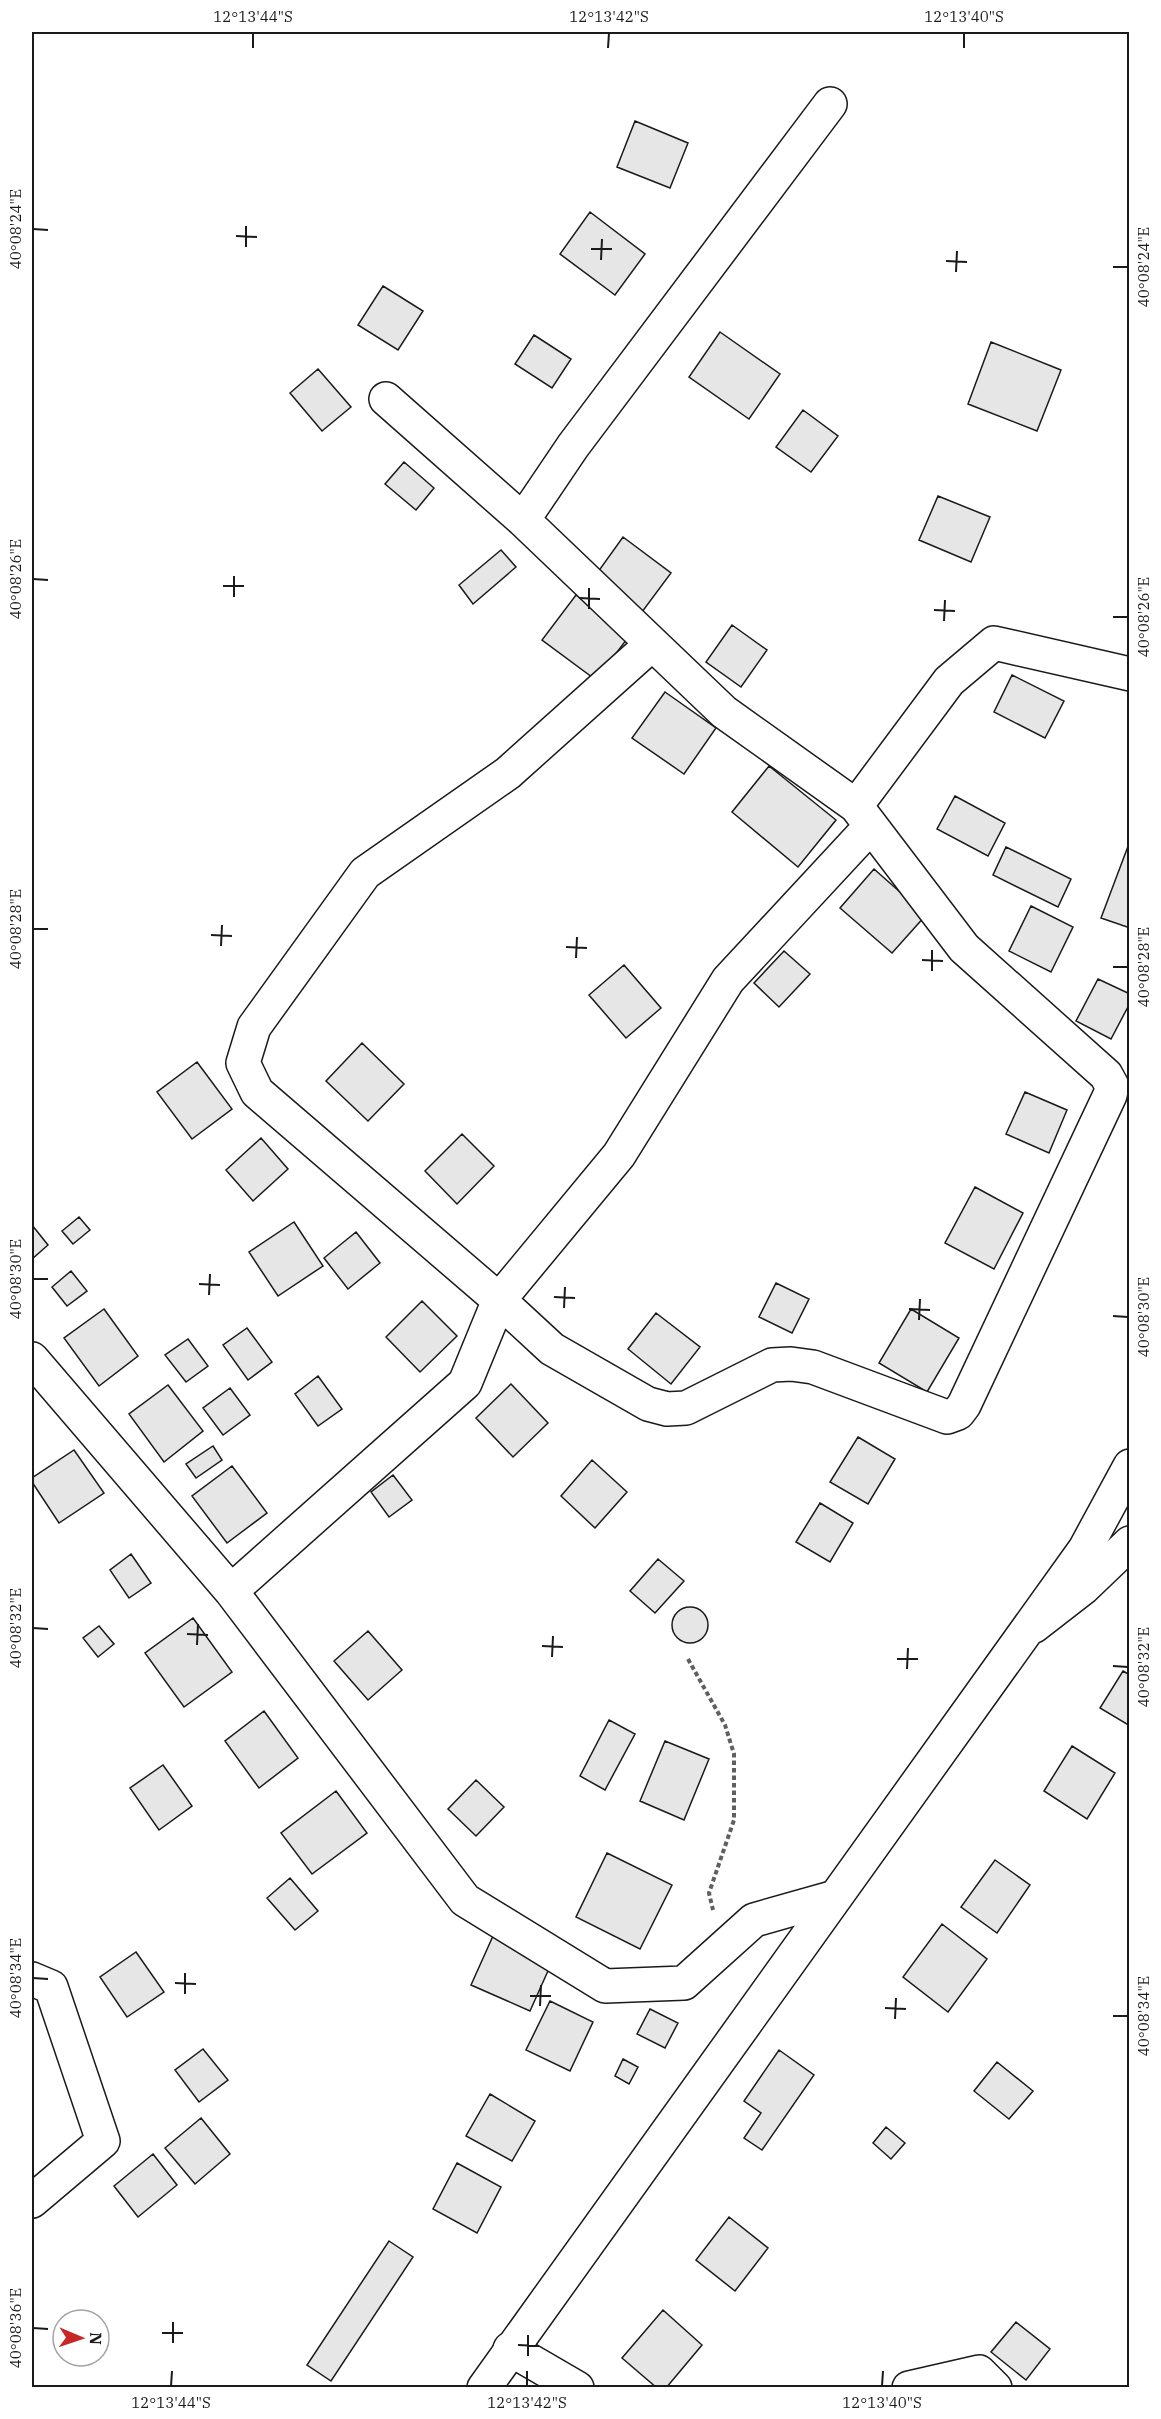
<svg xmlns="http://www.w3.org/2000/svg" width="1161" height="2419" font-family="'IBM Plex Serif',serif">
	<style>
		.building { fill: #e6e6e6; stroke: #1a1a1a; stroke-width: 1.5 }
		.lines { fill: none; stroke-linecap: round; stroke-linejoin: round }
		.minor-casing { stroke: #1a1a1a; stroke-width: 36 }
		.major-casing { stroke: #1a1a1a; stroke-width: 36 }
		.path { stroke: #5f5f5f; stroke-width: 4; stroke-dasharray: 4.5 3; stroke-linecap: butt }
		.minor { stroke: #fff; stroke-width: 33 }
		.major { stroke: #fff; stroke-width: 33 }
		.ticks { fill: none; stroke: #1a1a1a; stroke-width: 2 }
		.neatline { fill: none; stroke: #1a1a1a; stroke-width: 2 }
		.ticks-label { font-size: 15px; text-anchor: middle; fill: #1a1a1a }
	</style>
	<rect width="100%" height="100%" fill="#fff"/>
	<path class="building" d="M635,121l53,22 -18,45 -53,-21z
		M590,212l55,42 -30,41 -55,-41z
		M383,286l40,25 -25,39 -40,-25z
		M720,332l60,42 -31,45 -60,-42z
		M534,335l37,24 -19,29 -37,-24z
		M991,342l70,28 -24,61 -69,-27z
		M318,369l33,38 -29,24 -32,-38z
		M803,410l35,26 -27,36 -35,-25z
		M404,462l30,26 -18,22 -31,-26z
		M938,496l52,21 -19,45 -52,-22z
		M623,537l48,36 -29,39 -47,-36z
		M501,550l15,17 -43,37 -14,-19z
		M576,595l54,40 -34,45 -54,-40z
		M732,625l35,25 -26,37 -35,-25z
		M1012,675l52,26 -19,37 -51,-26z
		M665,692l51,36 -32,46 -52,-36z
		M769,766l67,54 -38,47 -66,-55z
		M955,796l50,27 -17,33 -51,-27z
		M1130,841v87l-29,-10z
		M1006,847l65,32 -13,28 -65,-32z
		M874,869l52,46 -34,38 -52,-45z
		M1031,906l42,21 -22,45 -42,-21z
		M784,951l26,23 -31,33 -25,-24z
		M624,965l37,43 -35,30 -37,-43z
		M1098,979l32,15v9l-19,36 -35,-18z
		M362,1043l42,41 -36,37 -42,-40z
		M197,1062l35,47 -40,30 -35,-47z
		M1025,1092l42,18 -18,43 -43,-19z
		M462,1134l32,32 -37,38 -32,-33z
		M261,1138l27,31 -35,32 -27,-31z
		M975,1187l48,26 -29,56 -49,-26z
		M79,1217l11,13 -17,14 -11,-13z
		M294,1222l29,44 -45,30 -29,-44z
		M32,1225l16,20 -16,14z
		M356,1232l24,31 -32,26 -24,-31z
		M71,1271l16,20 -20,15 -15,-19z
		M776,1283l33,16 -17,34 -33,-16z
		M422,1301l35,35 -37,36 -34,-35z
		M104,1309l34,47 -39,30 -35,-48z
		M911,1309l48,29 -32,54 -48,-29z
		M656,1313l44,34 -29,37 -43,-35z
		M247,1328l25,34 -24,18 -25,-35z
		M188,1339l20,27 -22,16 -21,-27z
		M318,1376l24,33 -24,17 -23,-32z
		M511,1384l37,39 -35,34 -37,-39z
		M168,1385l35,46 -39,31 -35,-48z
		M230,1388l20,27 -27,20 -20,-27z
		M858,1437l37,22 -27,45 -38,-22z
		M213,1446l9,14 -26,18 -10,-14z
		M74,1450l30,43 -45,30 -27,-41v-4z
		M592,1460l35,32 -32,36 -34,-32z
		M232,1466l35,47 -40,30 -35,-47z
		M393,1475l19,25 -23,17 -18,-25z
		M820,1503l33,20 -23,39 -34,-20z
		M131,1554l20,29 -22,15 -19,-28z
		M658,1559l26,22 -29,32 -25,-22z
		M672 1625a18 18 0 1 1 36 0a18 18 0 1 1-36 0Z
		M193,1618l39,54 -48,35 -39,-54z
		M99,1626l15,18 -16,13 -15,-19z
		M368,1631l34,39 -34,30 -34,-39z
		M1123,1671l7,4v51l-30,-18z
		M264,1711l34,47 -39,30 -34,-47z
		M609,1720l26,14 -30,56 -25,-14z
		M665,1741l44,18 -25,61 -44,-19z
		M1072,1746l43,27 -28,46 -43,-28z
		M163,1765l29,41 -33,24 -29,-42z
		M476,1780l28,27 -28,29 -28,-27z
		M336,1791l31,42 -55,41 -31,-41z
		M607,1853l65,32 -32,64 -64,-32z
		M995,1860l35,25 -33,48 -36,-26z
		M290,1878l28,33 -23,19 -28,-32z
		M942,1924l45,35 -39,53 -45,-35z
		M493,1936l59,26 -22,49 -59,-26z
		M136,1952l28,40 -37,25 -27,-40z
		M550,2001l43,21 -23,49 -44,-21z
		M650,2009l28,14 -13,25 -28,-14z
		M203,2049l25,31 -29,22 -24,-32z
		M779,2050l35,25 -52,75 -18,-12 17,-25 -17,-12z
		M623,2059l15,8 -9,17 -14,-8z
		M997,2062l36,29 -24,28 -35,-28z
		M490,2094l45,27 -23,40 -46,-25z
		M201,2118l29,36 -35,30 -30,-36z
		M886,2127l19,16 -14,16 -18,-16z
		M153,2154l24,31 -39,32 -24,-31z
		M457,2163l44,24 -24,46 -44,-24z
		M729,2217l39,31 -33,43 -39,-31z
		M389,2241l24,16 -82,124 -24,-16z
		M663,2310l39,35 -36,43h-9l-35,-30z
		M1016,2322l34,27 -24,31 -35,-28z"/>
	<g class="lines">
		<defs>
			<path id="minor" d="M386,399l137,121 201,192 132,94 108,142 142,127 6,11 -2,9 -146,310 -6,8 -11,4 -134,-50 -22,-3 -19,1 -86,43 -19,1 -19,-5 -96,-55 -53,-49 -242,-208 -14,-29 11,-36 111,-154 143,-100 144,-129
				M523,520l50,-74 257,-342
				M856,806l93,-125 45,-38 136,31
				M32,1359l199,232
				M1034,1626l49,-38 47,-45
				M835,1897l-81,23 -70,63 -79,3 -140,-86 -234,-309 234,-208 34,-83 120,-145 109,-175 143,-154
				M32,1979l19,8 52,154 -71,60
				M510,2349l67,39
				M909,2388l70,-16 16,16"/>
			<path id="major" d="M484,2388l601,-839 45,-83"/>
		</defs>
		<use href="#minor" class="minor-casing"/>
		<use href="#major" class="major-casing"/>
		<path class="path" d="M688,1659l37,66 9,29v66l-25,73 4,17"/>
		<use href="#minor" class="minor"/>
		<use href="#major" class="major"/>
	</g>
	<path class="ticks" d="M253,48v-15M608,48l1,-15M964,48v-15M33,229l15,1M236,236l21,1M246,247v-21M591,249h21M601,260l1,-21M946,261l21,1M1113,267h15M956,272l1,-21M33,579l15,1M223,586h21M234,597v-21M579,598l21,1M589,609v-21M934,610l21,1M1113,617h15M944,621l1,-21M33,929h15M211,935l21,1M221,946l1,-21M566,947l21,1M576,958l1,-21M922,960l21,1M1113,967h15M932,971v-21M33,1279h15M199,1284l21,1M209,1295l1,-21M554,1297l21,1M564,1308l1,-21M909,1309l21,1M1113,1316l15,1M919,1320l1,-21M33,1628l15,1M187,1634l21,1M197,1645l1,-21M542,1646l21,1M552,1657l1,-21M897,1659h21M1113,1666l15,1M907,1669l1,-21M33,1978l15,1M175,1983l21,1M185,1994v-21M530,1996h21M540,2006l1,-21M885,2008l21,1M1113,2016h15M895,2019l1,-21M33,2328l15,1M162,2333h21M173,2343v-21M518,2345l21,1M528,2356v-21M171,2386l1,-15M527,2386v-15M882,2386l1,-15"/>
	<rect width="1161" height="2419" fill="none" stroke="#ffffff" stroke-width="66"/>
	<g transform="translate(81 2338) rotate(92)"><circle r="28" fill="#ffffff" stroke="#a3a3a3" stroke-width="1.5"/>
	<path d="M0-4.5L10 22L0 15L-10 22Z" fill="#c62828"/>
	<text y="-9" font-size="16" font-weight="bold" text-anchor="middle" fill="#1a1a1a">N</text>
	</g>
	<rect x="33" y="33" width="1095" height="2353" class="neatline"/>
	<g class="ticks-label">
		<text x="253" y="22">12°13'44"S</text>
		<text x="609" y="22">12°13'42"S</text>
		<text x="964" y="22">12°13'40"S</text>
		<text transform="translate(16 229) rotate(-90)" y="5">40°08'24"E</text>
		<text transform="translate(1144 267) rotate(-90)" y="5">40°08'24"E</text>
		<text transform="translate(16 579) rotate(-90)" y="5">40°08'26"E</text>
		<text transform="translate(1144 617) rotate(-90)" y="5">40°08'26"E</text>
		<text transform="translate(16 929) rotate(-90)" y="5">40°08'28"E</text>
		<text transform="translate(1144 967) rotate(-90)" y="5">40°08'28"E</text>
		<text transform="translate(16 1279) rotate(-90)" y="5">40°08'30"E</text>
		<text transform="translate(1144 1317) rotate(-90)" y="5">40°08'30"E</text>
		<text transform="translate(16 1628) rotate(-90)" y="5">40°08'32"E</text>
		<text transform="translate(1144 1667) rotate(-90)" y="5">40°08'32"E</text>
		<text transform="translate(16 1978) rotate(-90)" y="5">40°08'34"E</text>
		<text transform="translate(1144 2016) rotate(-90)" y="5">40°08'34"E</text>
		<text transform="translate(16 2328) rotate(-90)" y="5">40°08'36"E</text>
		<text x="171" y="2408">12°13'44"S</text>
		<text x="527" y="2408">12°13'42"S</text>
		<text x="882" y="2408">12°13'40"S</text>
	</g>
</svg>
